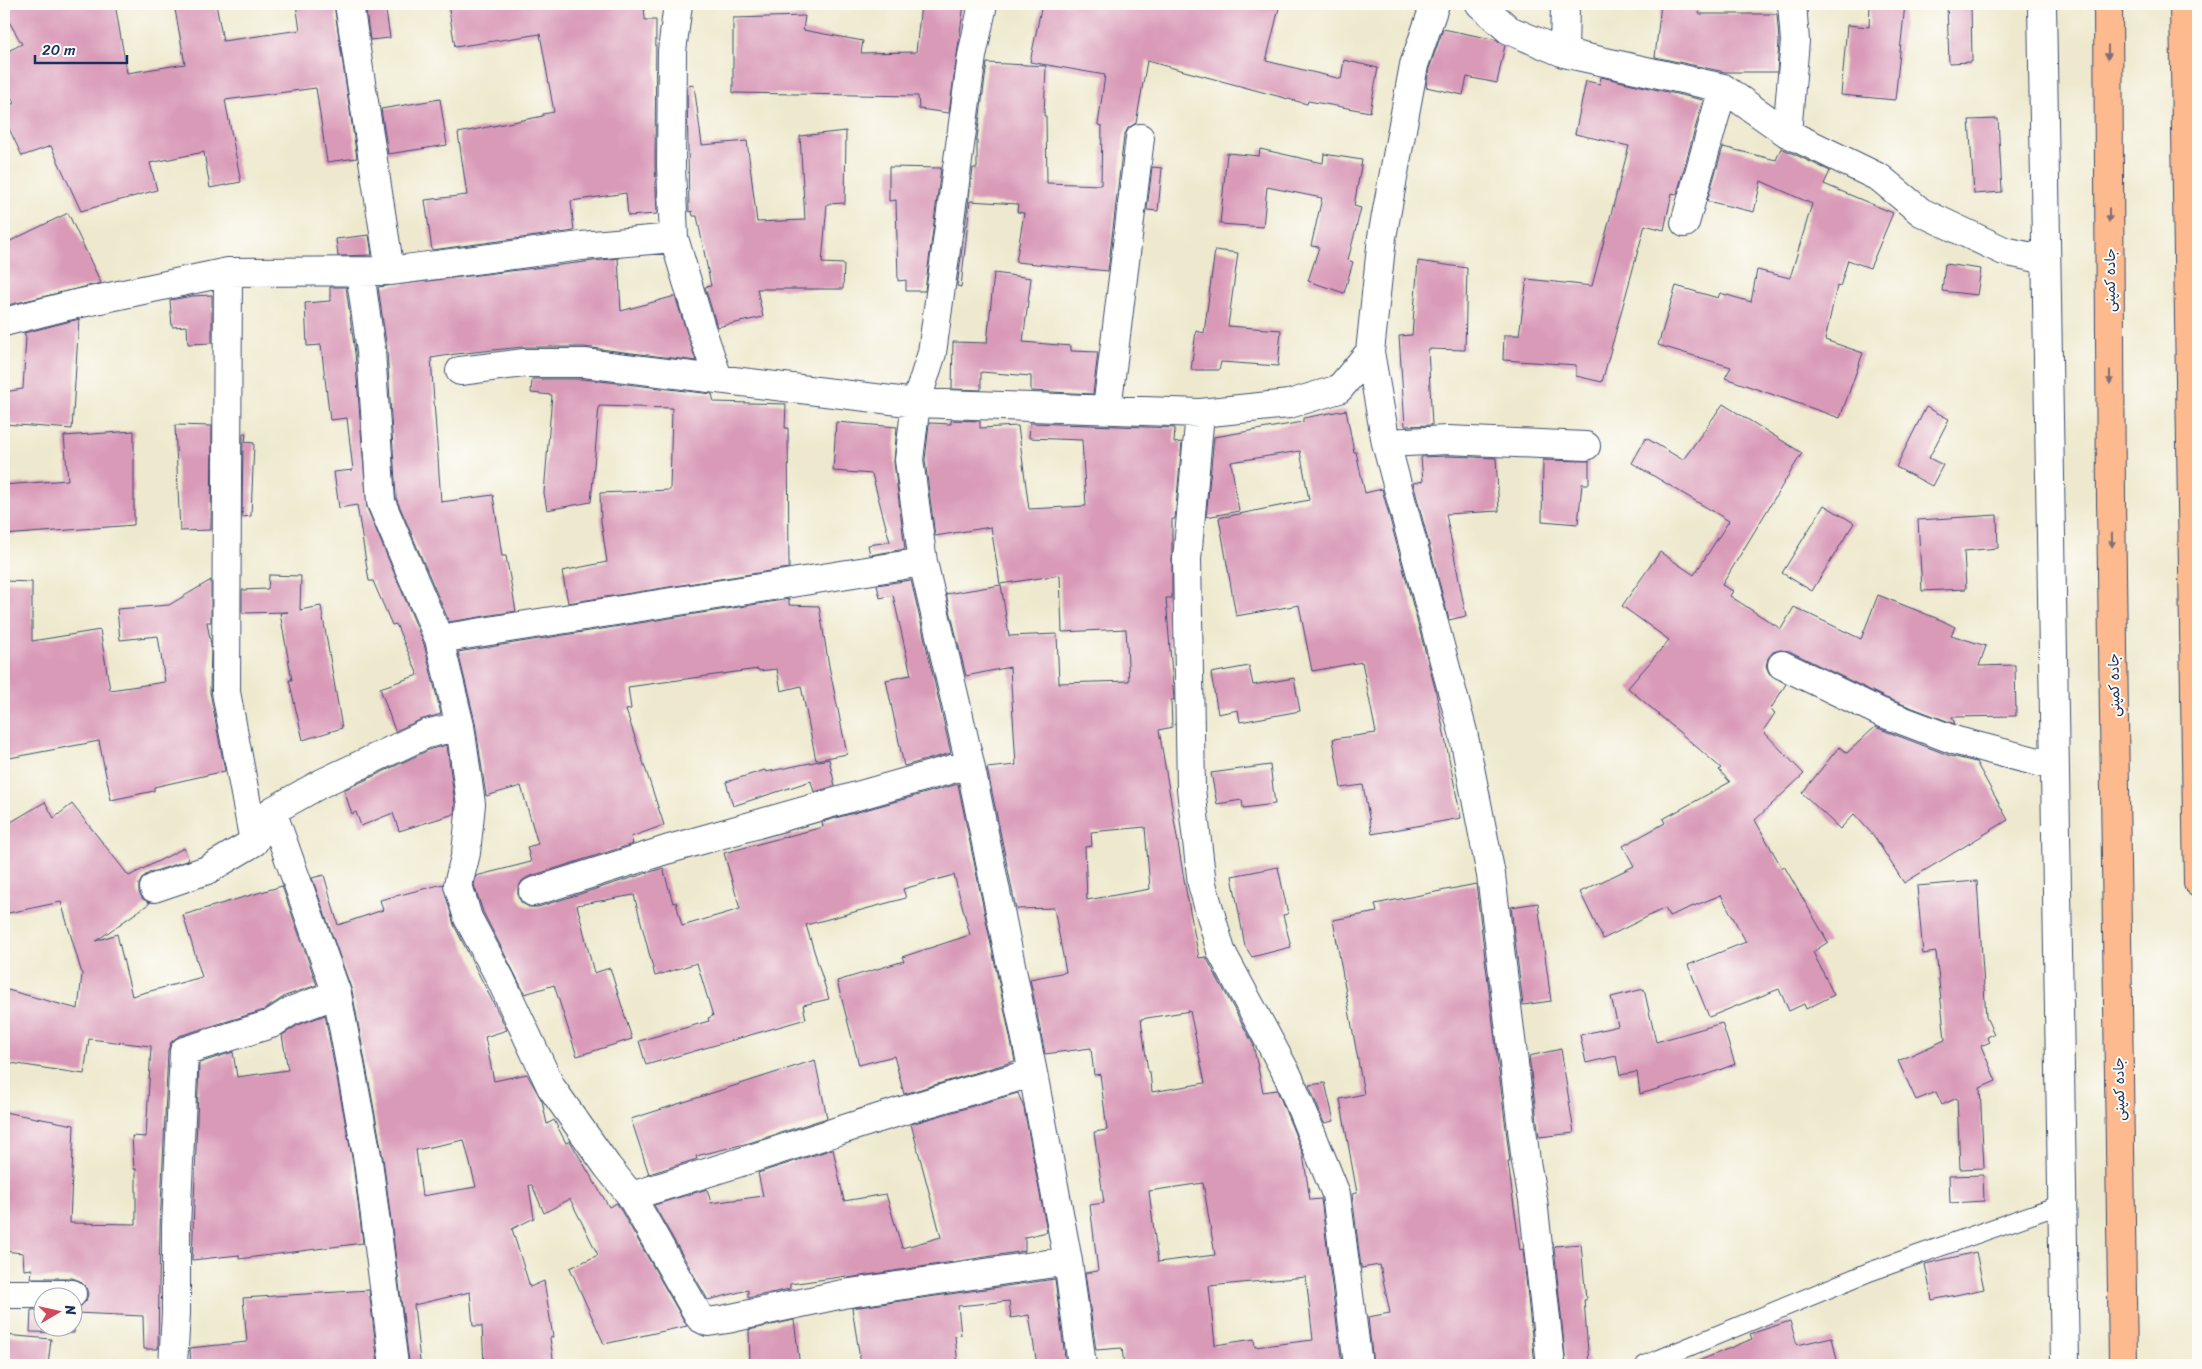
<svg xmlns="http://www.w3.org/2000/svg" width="2202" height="1369" font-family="Sriracha,'Playpen Sans Arabic',sans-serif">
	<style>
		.building { fill: #d99ab8; fill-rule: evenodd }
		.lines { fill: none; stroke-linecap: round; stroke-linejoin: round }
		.service-casing { stroke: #3b4b6f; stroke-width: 20 }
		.minor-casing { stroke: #3b4b6f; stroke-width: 30 }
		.tertiary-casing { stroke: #3b4b6f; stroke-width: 30 }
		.trunk-casing { stroke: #3b4b6f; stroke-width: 30 }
		.service { stroke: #fff; stroke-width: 18 }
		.minor { stroke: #fff; stroke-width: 28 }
		.tertiary { stroke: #fff; stroke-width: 28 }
		.trunk { stroke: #fcba8e; stroke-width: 28 }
		.oneway { fill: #806e74 }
		.labels { text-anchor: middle; stroke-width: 4; stroke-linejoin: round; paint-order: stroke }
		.street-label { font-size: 14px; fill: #1b2f5e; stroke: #fdfcf7 }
	</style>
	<rect width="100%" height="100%" fill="#fdfcf7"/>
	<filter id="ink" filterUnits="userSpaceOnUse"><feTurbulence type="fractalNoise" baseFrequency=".02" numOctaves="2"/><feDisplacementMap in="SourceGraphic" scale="10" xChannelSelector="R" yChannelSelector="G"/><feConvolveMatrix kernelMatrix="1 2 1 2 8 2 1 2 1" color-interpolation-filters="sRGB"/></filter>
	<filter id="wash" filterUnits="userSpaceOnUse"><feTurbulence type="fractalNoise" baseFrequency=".0096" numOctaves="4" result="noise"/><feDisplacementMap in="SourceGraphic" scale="20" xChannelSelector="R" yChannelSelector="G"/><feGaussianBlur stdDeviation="1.12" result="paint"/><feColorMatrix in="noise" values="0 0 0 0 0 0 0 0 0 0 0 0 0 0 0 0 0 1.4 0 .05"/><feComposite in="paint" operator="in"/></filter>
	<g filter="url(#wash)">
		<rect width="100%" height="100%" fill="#eee9ce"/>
		<g id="blocks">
			<path class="building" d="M4,4h111l12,69 58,-9 -11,-60h42l7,37 77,-11 -4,-26h38l23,154 -30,4 -11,-74 -91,12 16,82 -31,6 -6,-36 -54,11 7,27 -76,21 -30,-65 -29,10 -18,-38v-10l10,-5 -10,-22v-28l18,-9 -18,-31z
				M365,4h20l5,34 -20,2z
				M448,4h196l1,16h11l-1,146 2,48 -29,2 -2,-23 -55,8 3,30 -142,19 -7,-50 42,-5 -9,-62 85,-17v-2l11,-2 -14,-78 -85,13z
				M921,4h43l-15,109 -30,-4 -1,-13 -185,-3v-75l72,-2 -2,14 60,11 -2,12 55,-1z
				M1042,4h238l-14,57 75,18 3,-19 34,8 -8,44 -62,-11 -1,3 -160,-43 -11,62 -8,5 -4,8 -16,135 -92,-9 8,-49 -7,-1 1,-8 -48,-3 -9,86 -4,-1 16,-118h4v-30l10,-75 59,3 -2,50h2l1,67 54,2 1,-59 -4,-1 7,-50 -75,-13z
				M1661,4h39l-1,10h78l2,27 -2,31h-52l-70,-15z
				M1870,4h35l-10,96 -54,-5 6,-70 22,2z
				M1947,4h24l1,58 -23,1z
				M1443,29l54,11 8,5 -8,38 -30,-6 -4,18 -37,-8 3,-18z
				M1601,77l102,23 -26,94 -5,-1 -8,37 -19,-5 -43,157 -26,-6v-11l-73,-5 1,-25h15l8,-56 65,7 37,-140 -54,-12 11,-53 14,3z
				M694,85l8,60 45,-4 10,81 48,-2 -5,-84 46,-5 -1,72 -18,1 -5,59 22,1 -1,25h-86l6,28 -46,10 -12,-40 6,-1 -14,-70h-4l-1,-5 -3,1 -2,-126z
				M440,99l7,46 -59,9 -7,-45z
				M1998,119l4,73 -28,2 -5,-74z
				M1723,147l53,13 5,-12 49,23 -6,13 69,29 -23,55 -22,-8 -8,27 -3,-1 -12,54 38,13 -23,65 -115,-40 6,-11 -73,-22 18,-59 42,12 2,-5 31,9 6,-32 33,8 22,-74 -51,-23 -7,31 -47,-11z
				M1260,149l63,14 1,-9 38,6 -8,46 7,2 -13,52 5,2 -9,31 -36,-12 11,-34 -8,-1 11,-48 -55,-11 -4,40 -43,-3 7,-71 32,3z
				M889,167l52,1 -16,123h-19v-11l-8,1 -2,-81 -7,1z
				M1152,167l10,1 -4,43 -11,-1z
				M68,213l33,70 -93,22 -4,-6v-55z
				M369,235l3,20 -34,1 -2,-17z
				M1215,250l23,3 -10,73 53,4 -3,36 -57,-4 -2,8h-28l5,-39 8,2z
				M618,258l3,53 54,-15 21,65 -112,-14h-62l-66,7 -25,4 10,144 52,-7 9,61h4l10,55 -67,11 -53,-124 -9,-148 -9,-63z
				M1418,261l49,7 -2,82 -37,-1 4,76 -27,1 -6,-90 13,-1z
				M1945,264l36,5 -4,26 -35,-4z
				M994,273l37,5 -8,64 48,4v5l27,1 -5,42 -62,-3v-15l-50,-4v18l-29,-1 1,-47 34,1z
				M330,287h16l9,66 12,155 57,136 17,70 -21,6 -25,11 -15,-43 38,-13 -22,-51 -4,1 -19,-44h-4l-12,-76 -18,3 -5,-36 19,-2 -6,-52 -17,2 -9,-75 -14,1 -2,-43 25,-2z
				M212,295v48l-24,1 -1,-18 -15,1 -2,-27 22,-4z
				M79,319l-7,110 -68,-5v-32l19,-3 3,-52 -2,-4z
				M532,379h51l129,15 2,8 72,2 -1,24h3l1,140 -221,35 -6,-32 45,-9 -6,-41 -1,-28 70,-3 2,-82 -73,-2 -8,96 -44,8 -3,-17 8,-98 -21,-2z
				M1723,404l79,49 -80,132 11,6 -3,5 51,33 13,-22 67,32 17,-44 63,25 14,7 -4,8 35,11 -7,20 36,-1 1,51 -64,1 3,7 -69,-26 -97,-47 -9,-1 -7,2 -5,6 -2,8 3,7 17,11 -16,26 5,3 -12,18 41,43 -49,46 27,48 2,-2 44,76 -15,10 21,43 -28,14 -2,-5 -15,7 -10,-22 -70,28 -21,-52 58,-23 -25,-47 -52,21 -4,-8 -62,31 -23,-47 54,-26 -11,-20 42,-23 -2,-4 67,-37 -11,-12 2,-2 -93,-80 41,-48 -47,-34 38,-54 34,23 35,-54 -97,-58 14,-25 37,22z
				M1926,407l23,12 -20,39 14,7 -11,21 -36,-19z
				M1346,410l8,42h2l9,41 17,-4 53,199 26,130 -89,16 -9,-49 -22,3 -8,-49 43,-6 -14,-71 -50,9 -13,-66 -63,11 -17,-98 90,-18 -9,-49 -69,11 8,49 -33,6 8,-80 89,-15v-4z
				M951,420l29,1v7l38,-2 11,83 57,-3 -4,-66 -53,-2 1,-15 145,5 -1,15 8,-1 -7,77h-3v79h-6l8,102h-3l1,27 -13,3 26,155 14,73 7,-1 47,87 10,48 14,-2 26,64 7,46 11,-1 21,166h-218l-2,-17 -26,2 -11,-77 13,-2 -8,-66 14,-2 -10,-71 13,-2 -7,-56 -6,1 -3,-27 -46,6 -15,-75 36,-7 -12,-64 -38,1 -29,-141 29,-3 -6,-98 -44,9 -20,-82 55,-9 8,51 48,-2 2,49 70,-2 -3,-52 -64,3 -2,-57 -60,9 -9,-57 -56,9 -10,-76 4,-37 22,1zM1145,827l5,62 -63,11 -2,-53 7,-1 -1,-14zM1190,1011l15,72 -53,9 -2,-20h-2l-7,-53zM1203,1183l12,72 -57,7 -9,-71zM1306,1277l7,63 -58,7 -1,-8 -39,6 -6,-59z
				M836,422l61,5 -3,35 11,87 -35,6 -2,-10 22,-3 -18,-68 -39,-3z
				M175,425l37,1 -1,104 -31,1z
				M134,431v94l-130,10v-50l64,-5 -4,-44z
				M243,433h3l-1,9 9,1 -3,73 -9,1z
				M1448,456l48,2 3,53 -53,3 20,102 -17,4 -36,-137 10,-2 -2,-24z
				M1543,460l46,1v23h-7l-4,40 -36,-3z
				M1824,505l30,18 -42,68 -30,-18z
				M1997,515l1,33 -34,3 2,38 -44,2 -4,-71z
				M269,575l32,1 -1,34 21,-4 21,122 -39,12 -14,-60h3l-12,-67 8,-1 -46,1v-23l26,-1z
				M211,580v42h-4l4,23 -1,47 15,79 -71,16v4l-43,9 -12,-59 -95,18v-178l28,1v59l68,-11 10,60 55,-8 -7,-46 -38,4 -3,-31 52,-4z
				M911,580l40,173 -47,13 -18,-86 25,-5 -18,-80 -13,3 -3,-13z
				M789,599v6l30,1 10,60 18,88 -31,6 -15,-74 -20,5 -4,-22 -18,2 -1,-2 -130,18 3,22 -5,1 38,115 -33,12 2,7 -105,33 -6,4 -4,7v9l4,6 7,4h9l125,-39 10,35 3,-1 6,24 58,-17 -16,-56 99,-26 -1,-5 136,-38 57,277 -111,33 -10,-38 -35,9 -22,-84 67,-20 -2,-4 68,-22 -16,-60 -51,14 3,9 -100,27 23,74 -26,6 3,14 -160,46 -7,-24 70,-20 -1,-3 5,-2 -16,-53 -42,13 -21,-81 -57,10 17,68 16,-5 22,71 -55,17 -23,-71 -29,9 -42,-82 -9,-27 2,-9 55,-14 -4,-15 11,-3 -17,-58 -35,10 -11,-74 -17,-70z
				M1249,666l4,19 41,-7 6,33 -60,11 -2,-12 -20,4 -7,-41z
				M1875,727l76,29 25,6 32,58 -104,63 -30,-47 -20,-22 -14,15 -38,-36 37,-46 8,6z
				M447,745l8,59 -1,10 -55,17 -6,-18 -32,13 -5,-14 -4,2 -8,-24 87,-41z
				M829,759l6,27 -21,6 -3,-11 -78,25 -7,-24 39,-12 1,2z
				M1270,765l5,39 -32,4 -1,-8 -25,4 -6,-31z
				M45,802l9,16 18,-14 57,72 55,-28 5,12 -40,13 -6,4 -4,7v9l4,6 7,4 -54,38 21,-7 15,62 70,-19 -19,-62 99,-29 35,99 -32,11 -21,14 -85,26 -8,6 -3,8 -8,176 -2,123h-14l-1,-33 -68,-3 -1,20 -44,-1 1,-22h11v16h30v-16l8,-3 6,-6 2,-7 -2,-7 -6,-6 -8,-3h-41l1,-9 -8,1 -1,-17 -19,-2v-139l70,13 -4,98 66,1v-55h-2l-2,-33 14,1 5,-91 -62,-7 -5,35 -80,-12v-73l74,20 4,-35 -21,-72 -57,12v-88z
				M1278,867l10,47 -5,1 8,32 -39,10 -7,-11 -13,-70z
				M324,875l14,50 45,-15 -3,-10 63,-16 11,41 53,105 -22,7 9,44 33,-7 15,27 5,23 7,-4 12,23 4,-2 39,66 8,-4 1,2 69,121 -83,18 -34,-76 28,-13 -28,-56 -26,14 -12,-28h-3l5,33 -22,11 18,58 14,-6 9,56 -3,1 4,27h-70l-2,-39h-9l-3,-34 -56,13 6,57h-11l-26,-204 -31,-167 -40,-113zM464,1140l12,47 -54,9 -6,-46z
				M1977,881l9,136 8,17 -7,3 3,5 -9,4 15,35 -16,7 4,80 -24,1 -3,-71 -15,7 -6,-13 -20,8 -18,-39 47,-21 -9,-88 -13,2 -6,-68z
				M1476,884l34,278h-2l12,88 3,-1 12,116h-162l-5,-48 22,-4 -10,-48 -19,3 -9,-74 5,-1 -17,-94 24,-5 -31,-174 44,-8 -2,-8z
				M1538,903l13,98 -28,4 -12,-98z
				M1644,989l12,53 66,-19 13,41 -26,10 -69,20 -3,-22 -17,3 -4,-19 -30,7 -6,-28 38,-9 -7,-29z
				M325,1015l28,148 10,80 -124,16v-4l-47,5 7,-197 34,-11 4,25 51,-7 -6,-35 16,-10z
				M1561,1049l13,84 -35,4 -10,-81z
				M815,1060l12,58 -78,25 -53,13 1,3 -48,15 -18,-55z
				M1325,1083l9,38 -10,2 -15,-38z
				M1018,1093l6,15 23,124 -22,5v14l-177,27 -1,-2 -57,8v5l-42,9v-8l-40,10 -54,-95 53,-16 4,14 52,-7 -5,-23 75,-24 11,52 42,-7 16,54 39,-11 -30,-113z
				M1983,1175l1,26 -34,2 -1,-27z
				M1581,1244l5,56h-2l5,65h-23l-12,-119z
				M1976,1252l8,37 -52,11 -7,-36z
				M1055,1279l11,86h-29l-8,-50 -18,3 -2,-17 -51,5 3,29 -6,1 3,29h-97l-9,-57z
				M369,1290l9,74 -187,1 -1,-17 57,-6 -4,-44z
				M794,1320l5,39 -49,5 -1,-34z
				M1790,1321l7,24 35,-8 6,28h-149l63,-26 -2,-5z
				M5,1335l46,4 -3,26h-44z"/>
		</g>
	</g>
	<g filter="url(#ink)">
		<use href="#blocks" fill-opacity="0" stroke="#3b4b6f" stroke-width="1"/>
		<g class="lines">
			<defs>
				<path id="service" d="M1645,1365l224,-93 193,-68"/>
				<path id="minor" d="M349,4l41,267
					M678,4l-6,47 -1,115 3,72 27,90 17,50
					M983,4l-11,52 -40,297 -16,50 -7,57 14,102 47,202 63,309 35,188 14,104
					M1480,4l29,26 55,23 159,35 64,45 93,45 41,34 83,39 42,9
					M1564,53l1,-49
					M1787,133l8,-92 -3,-37
					M1685,223l38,-135
					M228,272l-2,420 28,150
					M360,272l11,79 10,151 58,137 21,87 11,78 -5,49 -8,32 10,33 32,60 51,109 56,79 24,30 69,122 8,4 19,-3 116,-25 225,-33
					M4,322l63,-16 161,-34 162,-1 191,-25 93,-8
					M1370,352l16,91 77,289 28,143 35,287 7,38 18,165
					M460,371l64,-8h60l332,40 284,10 89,-9 50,-15 31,-37 12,-115 32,-172 21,-61
					M1107,409l33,-271
					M1200,413l-13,146 4,230 11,95 19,67 67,125 48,118 22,171
					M1386,443l62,-3 138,6
					M439,639l484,-77
					M1782,665l98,47 77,29 97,25
					M272,811l65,183 31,167 26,204
					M154,888l53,-18 47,-28 18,-31 50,-28 104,-49 34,-8
					M533,892l133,-42 304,-86
					M631,1196c135,-40 266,-87 402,-123
					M4,1294h68
					M173,1365l3,-52v-86l8,-176 87,-27 20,-13 46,-17"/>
				<path id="tertiary" d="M2042,4l23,1361"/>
				<path id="trunk" d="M2108,4l3,497 12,864
					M2184,4l14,879"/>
			</defs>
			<use href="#service" class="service-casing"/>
			<use href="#minor" class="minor-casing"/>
			<use href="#tertiary" class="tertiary-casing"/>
			<use href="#trunk" class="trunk-casing"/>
			<use href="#service" class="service"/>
			<use href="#minor" class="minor"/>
			<use href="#tertiary" class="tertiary"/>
			<use href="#trunk" class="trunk"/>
		</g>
		<defs><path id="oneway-solid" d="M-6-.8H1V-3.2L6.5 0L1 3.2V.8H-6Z" transform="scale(1.25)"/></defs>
		<g class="oneway">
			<use href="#oneway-solid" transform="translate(2108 52) rotate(90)"/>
			<use href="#oneway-solid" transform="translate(2109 215) rotate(90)"/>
			<use href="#oneway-solid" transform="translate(2110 377) rotate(90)"/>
			<use href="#oneway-solid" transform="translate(2112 540) rotate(89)"/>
		</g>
	</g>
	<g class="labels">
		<g class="street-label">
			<text transform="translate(2110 280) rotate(-90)" y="5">جاده کمپنی</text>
			<text transform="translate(2114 685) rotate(-91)" y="5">جاده کمپنی</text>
			<text transform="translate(2119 1089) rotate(-91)" y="5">جاده کمپنی</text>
		</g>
	</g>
	<rect width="2202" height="1369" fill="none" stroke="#fdfcf7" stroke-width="20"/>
	<g transform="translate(58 1312) rotate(81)"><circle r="24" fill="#fdfcf7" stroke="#a3aaba"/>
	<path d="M0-4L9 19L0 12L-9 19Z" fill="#d1495b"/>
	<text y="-8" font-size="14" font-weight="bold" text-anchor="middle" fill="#1b2f5e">N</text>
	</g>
	<path d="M35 55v8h92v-8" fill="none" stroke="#1b2f5e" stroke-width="2.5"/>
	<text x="42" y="55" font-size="15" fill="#1b2f5e" stroke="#fdfcf7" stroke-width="4" paint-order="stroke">20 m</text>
</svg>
